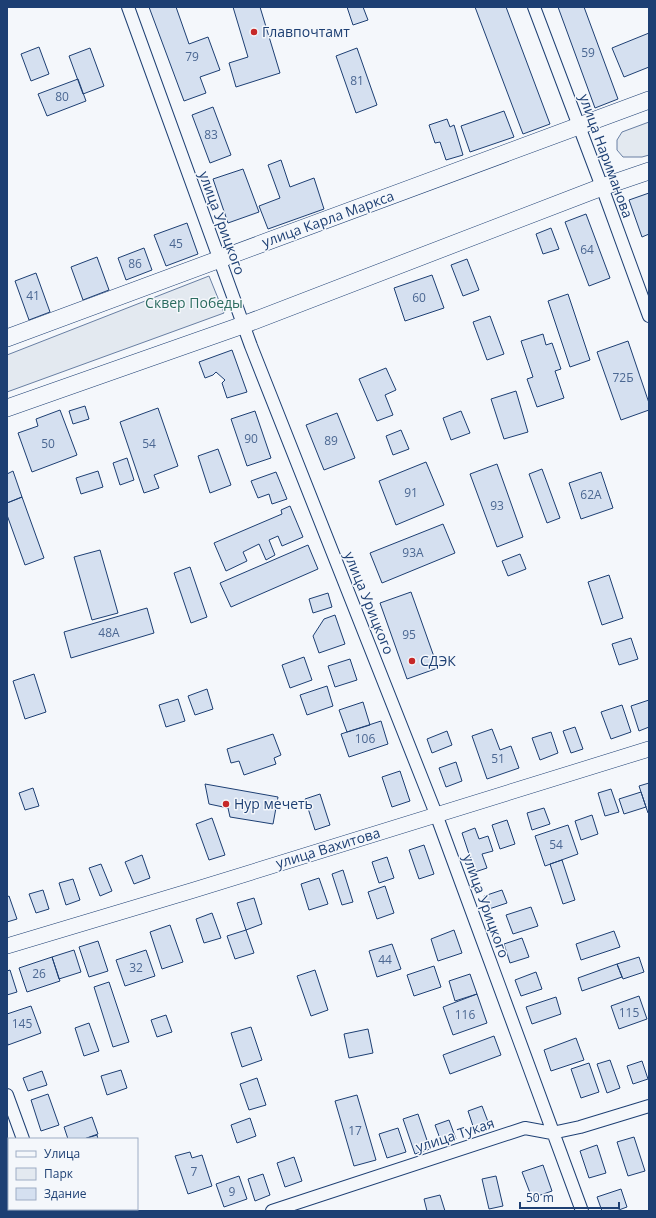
<svg xmlns="http://www.w3.org/2000/svg" width="656" height="1218" font-family="'Open Sans',sans-serif">
	<style>
		.green { fill: #e3e9f0; stroke: #687fa3 }
		.building { fill: #d5e0f0; stroke: #1d3f73 }
		.lines { fill: none; stroke-linecap: round; stroke-linejoin: round }
		.minor-casing { stroke: #1d3f73; stroke-width: 14 }
		.tertiary-casing { stroke: #1d3f73; stroke-width: 16 }
		.secondary-casing { stroke: #1d3f73; stroke-width: 18 }
		.minor { stroke: #f4f7fb; stroke-width: 12 }
		.tertiary { stroke: #f4f7fb; stroke-width: 15 }
		.secondary { stroke: #f4f7fb; stroke-width: 17 }
		.poi-dot { fill: #c62828; stroke: #f4f7fb; stroke-width: 1.5 }
		.labels { text-anchor: middle; stroke-width: 3; stroke-linejoin: round; paint-order: stroke }
		.number-label { font-size: 12px; fill: #4b6792 }
		.poi-label { font-size: 14px; fill: #1d3f73; stroke: #f4f7fb; text-anchor: start }
		.street-label { font-size: 14px; fill: #1d3f73; stroke: #f4f7fb }
		.park-label { font-size: 14px; fill: #2c6c60; stroke: #f4f7fb }
	</style>
	<rect width="100%" height="100%" fill="#f4f7fb"/>
	<path class="green" d="M649,122v33l-7,2h-19l-6,-7v-10l5,-8z
		M209,276l15,37 -217,79v-37z"/>
	<path class="building" d="M149,7h27l13,37 19,-7 12,33 -20,7 6,16 -22,8z
		M233,7h27l20,66 -44,14 -7,-24 19,-6z
		M347,7h16l5,13 -15,5z
		M475,7h31l44,117 -27,10z
		M558,7h26l34,92 -23,9z
		M649,33v34l-25,10 -12,-29z
		M39,47l10,27 -18,7 -10,-27z
		M90,48l14,38 -21,8 -14,-38z
		M357,48l20,57 -21,8 -20,-57z
		M78,79l8,22 -39,15 -9,-22z
		M213,107l18,48 -21,8 -18,-48z
		M504,111l10,26 -44,15 -9,-26z
		M447,119l3,8 4,-2 9,30 -17,5 -6,-18 -5,1 -6,-18z
		M281,160l9,27 24,-9 10,31 -56,20 -9,-23 21,-8 -12,-33z
		M243,169l16,43 -31,11 -15,-44z
		M649,193v41l-7,3 -13,-37z
		M586,214l24,64 -21,8 -24,-64z
		M187,223l11,31 -32,12 -12,-31z
		M551,228l8,21 -16,5 -7,-20z
		M144,248l8,22 -26,10 -8,-22z
		M97,257l12,33 -26,10 -12,-33z
		M467,259l12,31 -16,6 -12,-31z
		M36,273l14,39 -21,8 -14,-39z
		M432,275l12,33 -39,13 -11,-33z
		M568,294l22,66 -20,7 -22,-66z
		M490,316l14,38 -17,6 -14,-38z
		M543,334l3,11 6,-2 9,26 -6,2 9,27 -27,9 -10,-28 6,-2 -12,-36z
		M628,341l21,62v7l-28,10 -24,-68z
		M232,350l15,42 -20,6 -5,-15 3,-3 -9,-8 -3,3 -8,3 -6,-16z
		M386,368l10,22 -11,5 8,20 -16,6 -18,-42z
		M516,391l12,41 -24,7 -13,-40z
		M85,406l4,13 -16,5 -4,-13z
		M158,408l20,58 -24,9 5,13 -15,5 -24,-71z
		M60,410l17,45 -45,17 -14,-39 20,-7 -2,-7z
		M255,411l16,47 -24,8 -16,-47z
		M461,411l9,22 -19,7 -8,-22z
		M337,413l18,45 -31,12 -18,-45z
		M401,430l8,19 -16,6 -7,-19z
		M218,449l13,36 -21,8 -12,-37z
		M127,458l7,22 -14,5 -7,-22z
		M426,462l18,43 -48,20 -17,-44z
		M497,464l26,73 -26,10 -27,-73z
		M542,469l18,49 -13,5 -18,-49z
		M13,471l9,26 -15,6v-29z
		M98,471l5,16 -22,7 -5,-16z
		M276,472l11,27 -15,5 -3,-10 -11,4 -7,-17z
		M601,472l12,36 -32,11 -12,-36z
		M22,497l22,61 -19,7 -18,-50v-12z
		M290,506l13,31 -21,9 -4,-10 -9,4 6,15 -9,5 -7,-16 -16,8 4,9 -21,10 -12,-28 68,-29 -1,-4z
		M443,524l12,29 -73,30 -12,-30z
		M308,545l10,24 -87,38 -11,-24z
		M100,550l18,63 -26,7 -18,-63z
		M520,554l6,15 -18,7 -6,-15z
		M190,567l17,50 -16,6 -17,-50z
		M609,575l14,43 -21,7 -14,-43z
		M411,592l27,76 -31,11 -27,-76z
		M328,593l4,14 -19,6 -4,-14z
		M147,608l7,25 -83,25 -7,-26z
		M335,615l10,29 -26,9 -6,-17 11,-17z
		M631,638l7,21 -19,6 -7,-21z
		M304,657l8,23 -22,8 -8,-23z
		M350,659l7,21 -22,7 -7,-21z
		M34,674l12,38 -21,7 -12,-38z
		M327,686l6,20 -26,9 -7,-20z
		M207,689l6,20 -18,6 -7,-19z
		M178,699l7,22 -19,6 -7,-22z
		M649,700v27l-10,4 -8,-25z
		M363,702l7,23 -23,7 -8,-22z
		M622,705l9,27 -20,7 -10,-27z
		M381,721l7,23 -39,13 -8,-23z
		M575,727l8,22 -12,4 -8,-22z
		M492,729l8,21 11,-4 8,22 -32,11 -15,-43z
		M447,731l5,14 -20,8 -5,-14z
		M551,732l7,21 -18,7 -8,-22z
		M273,734l8,21 -7,3 2,6 -32,11 -5,-14 -8,2 -4,-14z
		M456,762l6,19 -16,6 -7,-19z
		M400,771l10,30 -18,6 -10,-30z
		M649,783v29l-1,1 -9,-27z
		M205,784l73,13 -5,27 -43,-7 -2,-9 -19,-4z
		M33,788l6,18 -14,4 -6,-17z
		M611,789l8,23 -14,4 -7,-23z
		M641,792l5,15 -22,7 -5,-15z
		M320,794l10,31 -15,5 -10,-31z
		M544,808l6,16 -18,6 -5,-17z
		M592,815l6,19 -17,6 -6,-19z
		M212,818l13,37 -16,5 -13,-36z
		M507,820l8,24 -15,5 -8,-24z
		M568,825l10,29 -33,12 -10,-30z
		M475,828l4,11 9,-3 5,15 -11,3 5,14 -12,4 -13,-39z
		M424,845l10,29 -15,5 -10,-29z
		M142,855l8,23 -16,6 -9,-22z
		M387,857l7,21 -15,5 -7,-21z
		M562,860l13,40 -12,4 -13,-40z
		M101,864l11,27 -12,5 -11,-28z
		M343,870l10,32 -11,3 -10,-31z
		M319,878l9,26 -19,6 -8,-26z
		M73,879l7,21 -14,5 -7,-22z
		M385,886l9,27 -17,6 -9,-27z
		M43,890l6,19 -13,4 -7,-19z
		M502,890l5,13 -18,6 -5,-13z
		M9,896l8,23 -10,3v-25z
		M254,898l8,26 -16,6 -9,-27z
		M531,907l7,19 -25,8 -7,-19z
		M212,913l9,25 -17,5 -8,-24z
		M170,925l13,37 -21,7 -12,-37z
		M246,930l8,23 -19,6 -8,-23z
		M454,930l8,23 -24,8 -7,-22z
		M614,931l6,16 -39,13 -5,-16z
		M522,938l7,19 -19,6 -6,-19z
		M98,941l10,30 -19,6 -10,-30z
		M392,944l9,25 -24,8 -8,-26z
		M74,950l7,22 -22,7 -7,-22z
		M146,950l9,26 -30,10 -9,-26z
		M52,957l8,24 -33,11 -8,-24z
		M639,957l5,15 -21,7 -6,-15z
		M617,964l5,13 -40,14 -4,-13z
		M434,966l7,21 -27,9 -7,-21z
		M10,970l7,22 -10,3v-24z
		M315,970l13,40 -17,6 -14,-40z
		M536,972l6,17 -21,7 -6,-16z
		M470,974l7,20 -22,7 -6,-20z
		M109,982l20,60 -16,5 -19,-60z
		M477,994l10,29 -34,12 -10,-28z
		M639,996l8,23 -28,10 -8,-23z
		M556,997l5,17 -29,10 -6,-17z
		M31,1006l10,27 -33,12 -1,-4v-27z
		M166,1015l6,17 -15,5 -6,-17z
		M89,1023l10,28 -15,5 -9,-28z
		M251,1027l11,33 -20,7 -11,-34z
		M368,1029l5,24 -24,5 -5,-24z
		M494,1036l7,19 -51,19 -7,-19z
		M576,1038l8,22 -33,11 -7,-21z
		M610,1060l10,28 -13,5 -10,-29z
		M642,1061l6,18 -15,5 -6,-18z
		M589,1063l10,29 -18,6 -10,-29z
		M121,1070l6,18 -20,7 -6,-19z
		M42,1071l5,14 -19,6 -5,-13z
		M257,1078l9,27 -17,5 -9,-26z
		M48,1094l11,31 -18,6 -10,-31z
		M357,1095l19,65 -22,6 -19,-65z
		M482,1106l8,21 -15,5 -7,-21z
		M418,1114l12,35 -15,5 -12,-35z
		M92,1117l6,17 -14,5h-16l-4,-12z
		M250,1118l6,18 -19,7 -6,-18z
		M449,1120l7,19 -14,5 -7,-19z
		M398,1128l8,24 -19,6 -8,-24z
		M97,1135l1,4h-14z
		M634,1137l11,34 -17,5 -11,-34z
		M597,1145l9,28 -17,5 -9,-27z
		M190,1152l2,6 10,-3 10,31 -24,8 -13,-38z
		M294,1157l8,24 -17,6 -8,-24z
		M7,1164h2v16h-2z
		M543,1165l9,26 -20,7 -10,-26z
		M263,1174l7,21 -15,6 -7,-22z
		M239,1176l8,23 -23,8 -8,-23z
		M496,1176l7,30 -14,3 -7,-30z
		M621,1189l6,18 -11,4h-14l-5,-14z
		M440,1195l5,16h-18l-3,-12z
		M113,1209h17l1,2h-17z"/>
	<g class="lines">
		<defs>
			<path id="minor" d="M128,7l123,339 185,468 146,397
				M534,7l68,180 47,129
				M7,1095l16,44
				M272,1211l253,-83 27,5 28,-6 69,-21"/>
			<path id="tertiary" d="M7,946l187,-56 455,-141"/>
			<path id="secondary" d="M7,338l642,-238
				M7,408l236,-83 359,-138 47,-16"/>
		</defs>
		<use href="#minor" class="minor-casing"/>
		<use href="#tertiary" class="tertiary-casing"/>
		<use href="#secondary" class="secondary-casing"/>
		<use href="#minor" class="minor"/>
		<use href="#tertiary" class="tertiary"/>
		<use href="#secondary" class="secondary"/>
	</g>
	<g class="poi-dot">
		<circle cx="254" cy="32" r="4"/>
		<circle cx="412" cy="661" r="4"/>
		<circle cx="226" cy="804" r="4"/>
	</g>
	<g class="labels">
		<g class="number-label">
			<text x="588" y="57">59</text>
			<text x="192" y="61">79</text>
			<text x="357" y="85">81</text>
			<text x="62" y="101">80</text>
			<text x="211" y="139">83</text>
			<text x="176" y="248">45</text>
			<text x="587" y="254">64</text>
			<text x="135" y="268">86</text>
			<text x="33" y="300">41</text>
			<text x="419" y="302">60</text>
			<text x="623" y="382">72Б</text>
			<text x="251" y="443">90</text>
			<text x="331" y="445">89</text>
			<text x="48" y="448">50</text>
			<text x="149" y="448">54</text>
			<text x="411" y="497">91</text>
			<text x="591" y="499">62А</text>
			<text x="497" y="510">93</text>
			<text x="413" y="557">93А</text>
			<text x="109" y="637">48А</text>
			<text x="409" y="639">95</text>
			<text x="365" y="743">106</text>
			<text x="498" y="763">51</text>
			<text x="556" y="849">54</text>
			<text x="385" y="964">44</text>
			<text x="136" y="972">32</text>
			<text x="39" y="978">26</text>
			<text x="629" y="1017">115</text>
			<text x="465" y="1019">116</text>
			<text x="22" y="1028">145</text>
			<text x="355" y="1135">17</text>
			<text x="194" y="1176">7</text>
			<text x="232" y="1196">9</text>
		</g>
		<g class="poi-label">
			<text x="262" y="37">Главпочтамт</text>
			<text x="420" y="666">СДЭК</text>
			<text x="234" y="809">Нур мечеть</text>
		</g>
		<g class="street-label">
			<text transform="translate(606 156) rotate(70)" y="5">улица Нариманова</text>
			<text transform="translate(328 219) rotate(-20)" y="5">улица Карла Маркса</text>
			<text transform="translate(222 223) rotate(70)" y="5">улица Урицкого</text>
			<text transform="translate(369 603) rotate(68)" y="5">улица Урицкого</text>
			<text transform="translate(328 848) rotate(-17)" y="5">улица Вахитова</text>
			<text transform="translate(486 906) rotate(70)" y="5">улица Урицкого</text>
			<text transform="translate(455 1135) rotate(-18)" y="5">улица Тукая</text>
		</g>
		<g class="park-label">
			<text x="194" y="308">Сквер Победы</text>
		</g>
	</g>
	<rect width="656" height="1218" fill="none" stroke="#1d3f73" stroke-width="16"/>
	<rect x="8" y="1138" width="130" height="72" fill="#f4f7fb" stroke="#9eadc5"/>
	<rect x="16" y="1151" width="20" height="6" fill="#f4f7fb" stroke="#9eadc5"/>
	<text x="44" y="1158" font-size="12" fill="#1d3f73">Улица</text>
	<rect x="16" y="1168" width="20" height="12" fill="#e3e9f0" stroke="#9eadc5"/>
	<text x="44" y="1178" font-size="12" fill="#1d3f73">Парк</text>
	<rect x="16" y="1188" width="20" height="12" fill="#d5e0f0" stroke="#9eadc5"/>
	<text x="44" y="1198" font-size="12" fill="#1d3f73">Здание</text>
	<path d="M520 1202v6h99v-6" fill="none" stroke="#1d3f73" stroke-width="2"/>
	<text x="526" y="1202" font-size="12" fill="#1d3f73" stroke="#f4f7fb" stroke-width="3" paint-order="stroke">50 m</text>
</svg>
